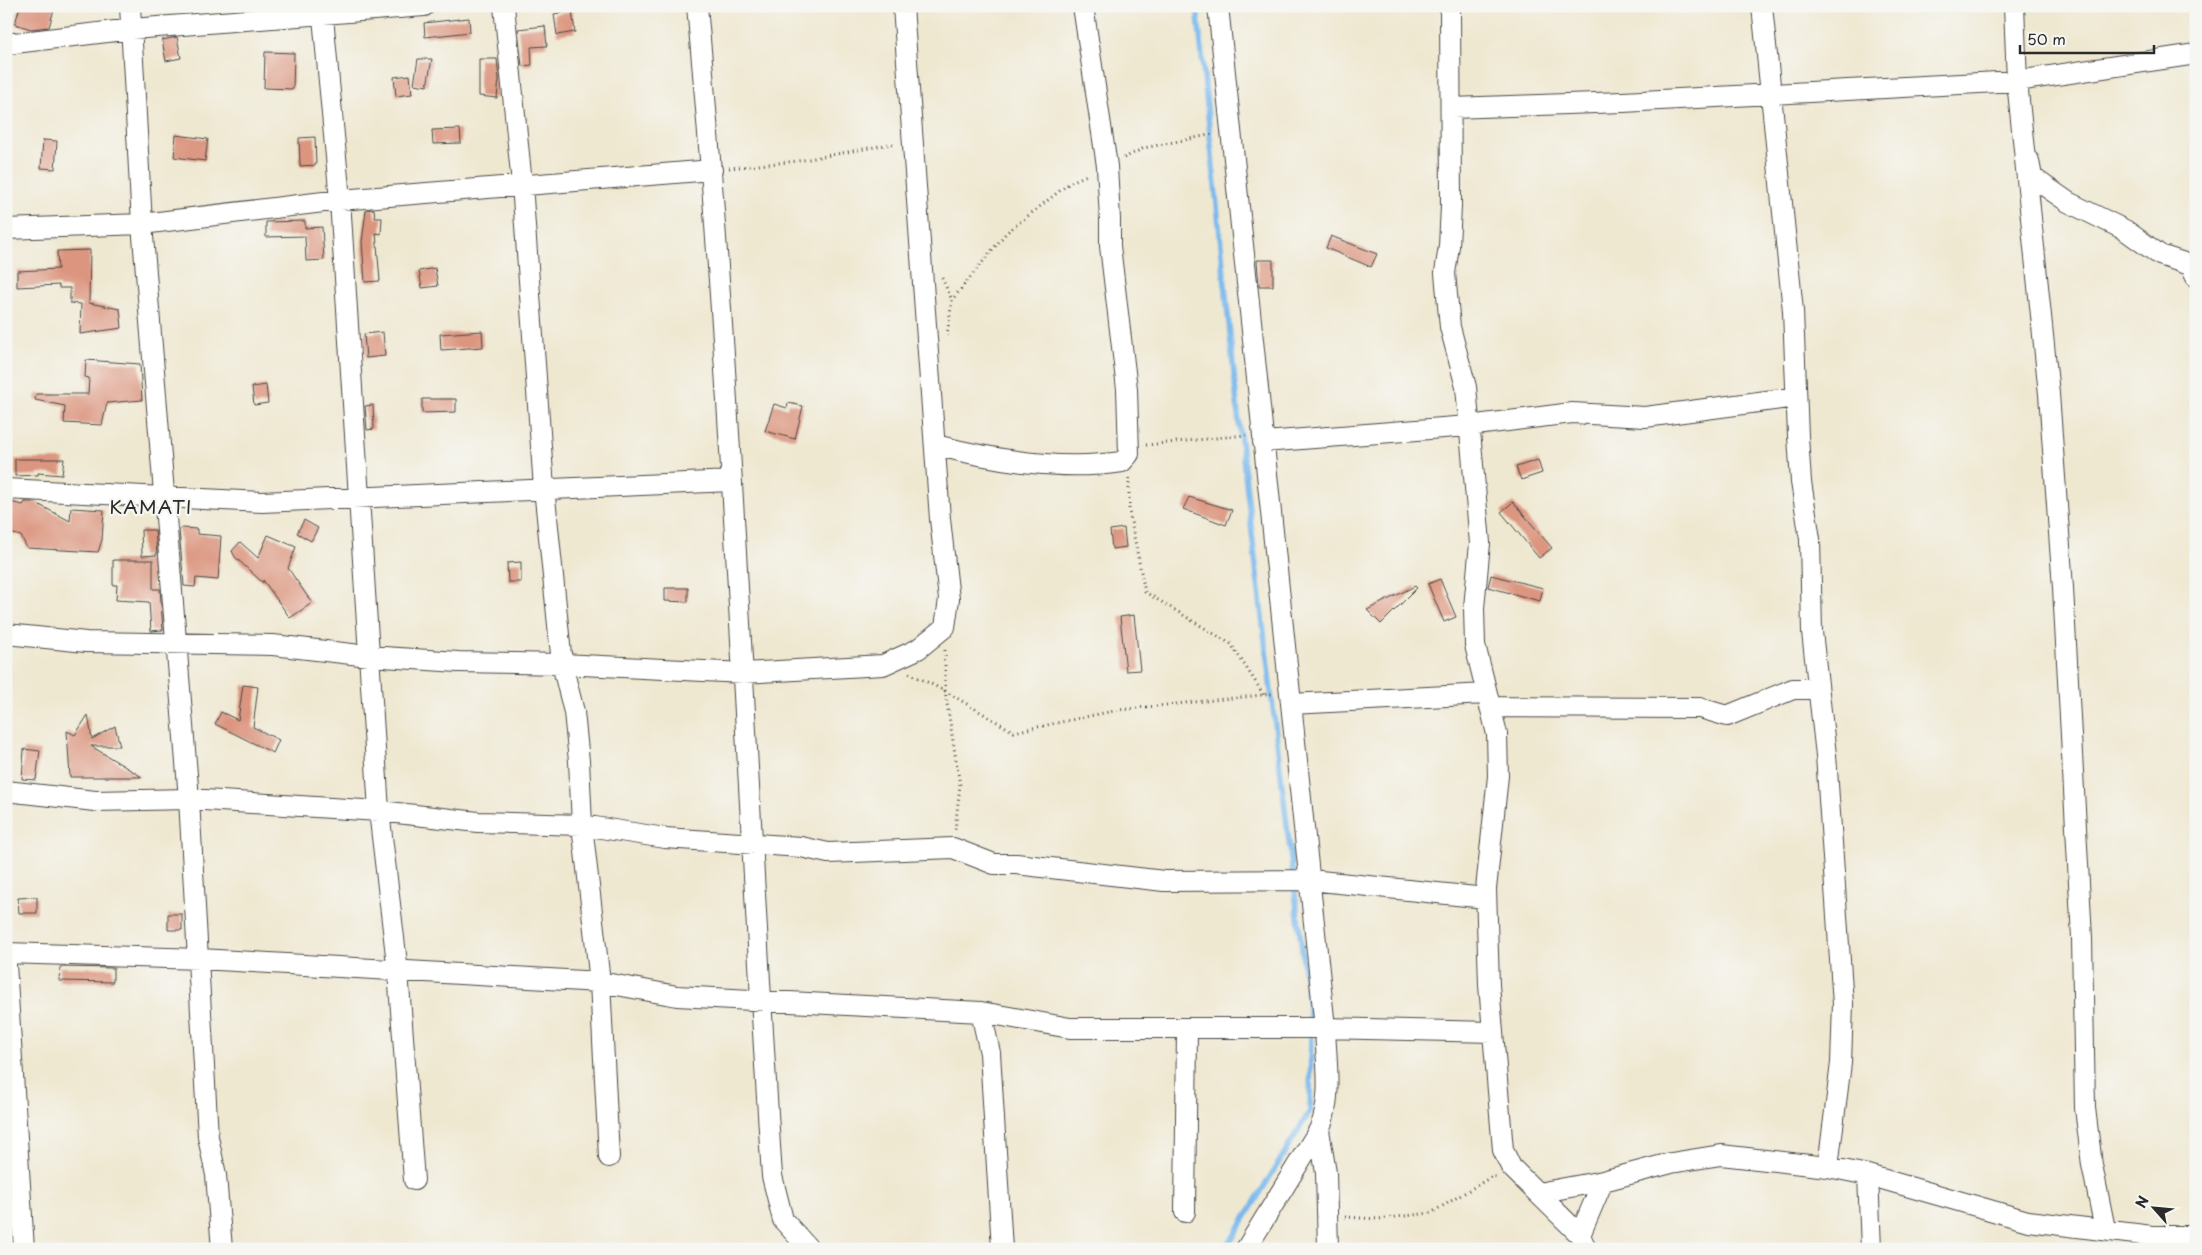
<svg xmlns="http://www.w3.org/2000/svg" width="2202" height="1255" font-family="'Playpen Sans',sans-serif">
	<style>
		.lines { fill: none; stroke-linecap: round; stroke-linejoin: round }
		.stream { stroke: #7ab9ed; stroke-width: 5.5 }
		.building { fill: #dc957f }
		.street-casing { stroke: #484744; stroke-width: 22 }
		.path { stroke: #484744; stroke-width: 3; stroke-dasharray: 1 4; stroke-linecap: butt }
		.street { stroke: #fff; stroke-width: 20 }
		.labels { text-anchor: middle; stroke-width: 4.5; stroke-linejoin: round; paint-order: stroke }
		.neighbourhood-label { font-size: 19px; letter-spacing: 1px; fill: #2b2b2b; stroke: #f6f6f2 }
	</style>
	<rect width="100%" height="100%" fill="#f6f6f2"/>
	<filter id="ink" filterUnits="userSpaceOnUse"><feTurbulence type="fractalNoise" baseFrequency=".02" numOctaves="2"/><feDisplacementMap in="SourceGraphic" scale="10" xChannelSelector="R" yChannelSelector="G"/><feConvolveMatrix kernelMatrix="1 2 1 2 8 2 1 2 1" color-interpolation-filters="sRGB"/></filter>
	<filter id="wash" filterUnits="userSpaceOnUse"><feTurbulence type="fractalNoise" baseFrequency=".0096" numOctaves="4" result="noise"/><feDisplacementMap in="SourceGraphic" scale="20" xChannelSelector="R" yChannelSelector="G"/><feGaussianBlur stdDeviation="1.12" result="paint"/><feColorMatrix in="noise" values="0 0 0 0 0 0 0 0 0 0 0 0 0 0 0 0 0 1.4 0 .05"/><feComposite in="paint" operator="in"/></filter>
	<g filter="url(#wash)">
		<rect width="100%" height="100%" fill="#efe8d1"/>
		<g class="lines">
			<path class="stream" d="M1197,6l42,418 72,602 -1,85 -84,138"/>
		</g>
		<g id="blocks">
			<path class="building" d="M20,6h35l-6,21 -18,2 -16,-5z
				M572,11l3,21 -18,3 -3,-21z
				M469,18l1,14 -45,5 -1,-14z
				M545,26l2,20 -16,1 1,18 -10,1 -4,-37z
				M177,37l4,21 -15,3 -4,-21z
				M265,52l29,1 -1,36 -29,-1z
				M418,59h14l-5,27 -13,-2z
				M479,59h18l2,20 -2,19 -18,-2z
				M410,75l2,19 -16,2 -2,-19z
				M460,129l1,14 -28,1 -1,-14z
				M176,135l32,4 -3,22 -31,-4z
				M315,137l1,28 -16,1 -1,-28z
				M43,140l14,1 -2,28 -14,-1z
				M374,209l1,9h7l-1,16 -5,-1 4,48 -15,1 -3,-40 4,-32z
				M305,221v7l17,-1 2,33 -18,1 -1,-25 -39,1v-15z
				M1331,236l46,18 -6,13 -45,-19z
				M90,250l-1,53 31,6 2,19 -42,6 1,-30 -11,-1v-15h-11v-3l-42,2v-16l41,-2 -1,-18z
				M1257,260h16v26h-14z
				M435,268l3,18 -16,2 -3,-17z
				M482,331l1,16 -42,3 -1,-16z
				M383,332l2,24 -19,2 -2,-24z
				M86,360l54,4 2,36 -35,3 -5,22 -38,-2 1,-17 -30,-6 1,-6h52l1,-16 -4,-1z
				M266,385l2,18 -14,2 -2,-18z
				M422,399h34v13l-34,1z
				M788,403l15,3 -8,33 -30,-8 9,-27 13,4z
				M373,405l1,24 -7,1 -2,-24z
				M15,459h49l-2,16 -24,-2v2l-23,1z
				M1538,460l4,13 -21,7 -5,-13z
				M1189,497l43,13 -6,15 -43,-16z
				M6,501l17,4 2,-3h9l36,19 1,-13 33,2 -2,30 -4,12 -71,-4 -6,-12 -15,-4z
				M1513,502l39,46 -13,10 -38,-46z
				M304,520l14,8 -7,13 -14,-8z
				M182,528l15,1v5l24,2 -3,44 -22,-2 -1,9 -11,-1 -5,-56z
				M1124,528l2,19 -14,2 -2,-19z
				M141,530h14l2,25 -15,1z
				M268,535l28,12 -8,21 24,35 -22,15 -27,-38v3l-28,-26 -3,-6 8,-9 18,16z
				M113,560h40v29h7l3,41 -12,1 -2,-29 -33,-2 1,-15h-4z
				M521,562v20h-13l-1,-19z
				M1491,575l52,13 -3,13 -52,-14z
				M1440,579l16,38 -12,5 -16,-38z
				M1415,586l2,2 -36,36 -14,-14z
				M665,588h23v14l-23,-1z
				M1134,615l6,55 -14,1 -6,-54z
				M243,685l15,2 -5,40 26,13 -6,13 -58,-29 6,-12 17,8z
				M88,715l4,24 23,-13 5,20h-29l51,31h-72l-3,-46 8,4z
				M24,749l16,2 -4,29 -14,-1z
				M37,897v16h-18l-1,-15z
				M168,914h14v16h-14z
				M60,967l53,1v14l-54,-1z"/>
		</g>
	</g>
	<g filter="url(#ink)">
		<use href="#blocks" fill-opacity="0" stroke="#484744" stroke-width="1"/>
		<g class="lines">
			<defs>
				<path id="street" d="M130,6l12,218 47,575 19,338 8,38 6,74
					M322,6l18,194 39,611 19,161 16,208
					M504,6l18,178 22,304 18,176 12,48 5,49 3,64 18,157 9,175
					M697,6c36,390 49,780 75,1170l11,44 26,29
					M1218,6l107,1022c1,33 8,72 -6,102l-73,119
					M1450,6l1,200 -2,40 -4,27 5,54 16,60 14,156 -6,65 1,37 22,89 1,42 -12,113 3,96 14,165 8,17 69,68 6,14
					M1762,6l31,305 5,125 3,46 9,57 2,93 14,123 17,249 -2,59 -13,104
					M2014,6l3,75 32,313 14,194 19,350 3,170 7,57 13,64
					M6,44l126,-15 292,-23
					M1451,108l172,-6 394,-21 179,-27
					M2029,161l3,16 36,25 57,28 35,25 30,10 6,12
					M6,229l136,-5 198,-24 372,-30
					M1263,442l205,-16 104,-13 73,4 151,-20
					M935,445c60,15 125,26 187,17l7,-8 -2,-65 -17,-143v-27l-3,-53 -24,-160
					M6,489l256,13 469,-21
					M6,634l80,8 187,3 96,11 89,6 104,2 182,9 139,-8 35,-16 27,-22 4,-28 -9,-80 -37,-513
					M1291,704l195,-10
					M1490,707l210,1 27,8 66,-27h25
					M6,791l89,10 94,-2 190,12 99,11 104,3 83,13 136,9 27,6 125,-5 41,16h22l148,17 146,-1 176,18
					M6,953l194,6 400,23 77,14 304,16 89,16h255l168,4
					M6,964l18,285
					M981,1012l9,41 12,196
					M1319,1130l7,43 2,76
					M1868,1175l3,74
					M1538,1193l65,-12 68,-18 50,-8 107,12 40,8 160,46 124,15h44
					M1185,1212l2,-183
					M1580,1235l23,-54"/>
			</defs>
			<use href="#street" class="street-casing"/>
			<path class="path" d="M1124,158l20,-10 70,-14
				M729,168l69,-7 93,-17 4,1
				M942,278l10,22
				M947,336l5,-36 54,-67 65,-51 18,-8
				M1146,445l100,-10
				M1129,478v33l16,81 86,52 33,51
				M945,650v41l15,94 -5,45
				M909,673l36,18 69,41 104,-22 154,-16
				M1345,1217l33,2 53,-6 60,-36h5"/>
			<use href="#street" class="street"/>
		</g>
	</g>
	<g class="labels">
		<g class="neighbourhood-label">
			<text x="151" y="514">KAMATI</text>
		</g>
	</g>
	<rect width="2202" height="1255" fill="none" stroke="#f6f6f2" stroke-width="25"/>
	<g transform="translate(2154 1208) rotate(297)" stroke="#f6f6f2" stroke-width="4" paint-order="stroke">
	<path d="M0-4L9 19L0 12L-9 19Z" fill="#2b2b2b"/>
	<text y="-8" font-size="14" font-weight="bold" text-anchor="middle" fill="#2b2b2b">N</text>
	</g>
	<path d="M2020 45v8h134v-8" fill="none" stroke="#2b2b2b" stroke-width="2.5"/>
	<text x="2027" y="45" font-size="15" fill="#2b2b2b" stroke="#f6f6f2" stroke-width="4" paint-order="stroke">50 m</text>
</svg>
